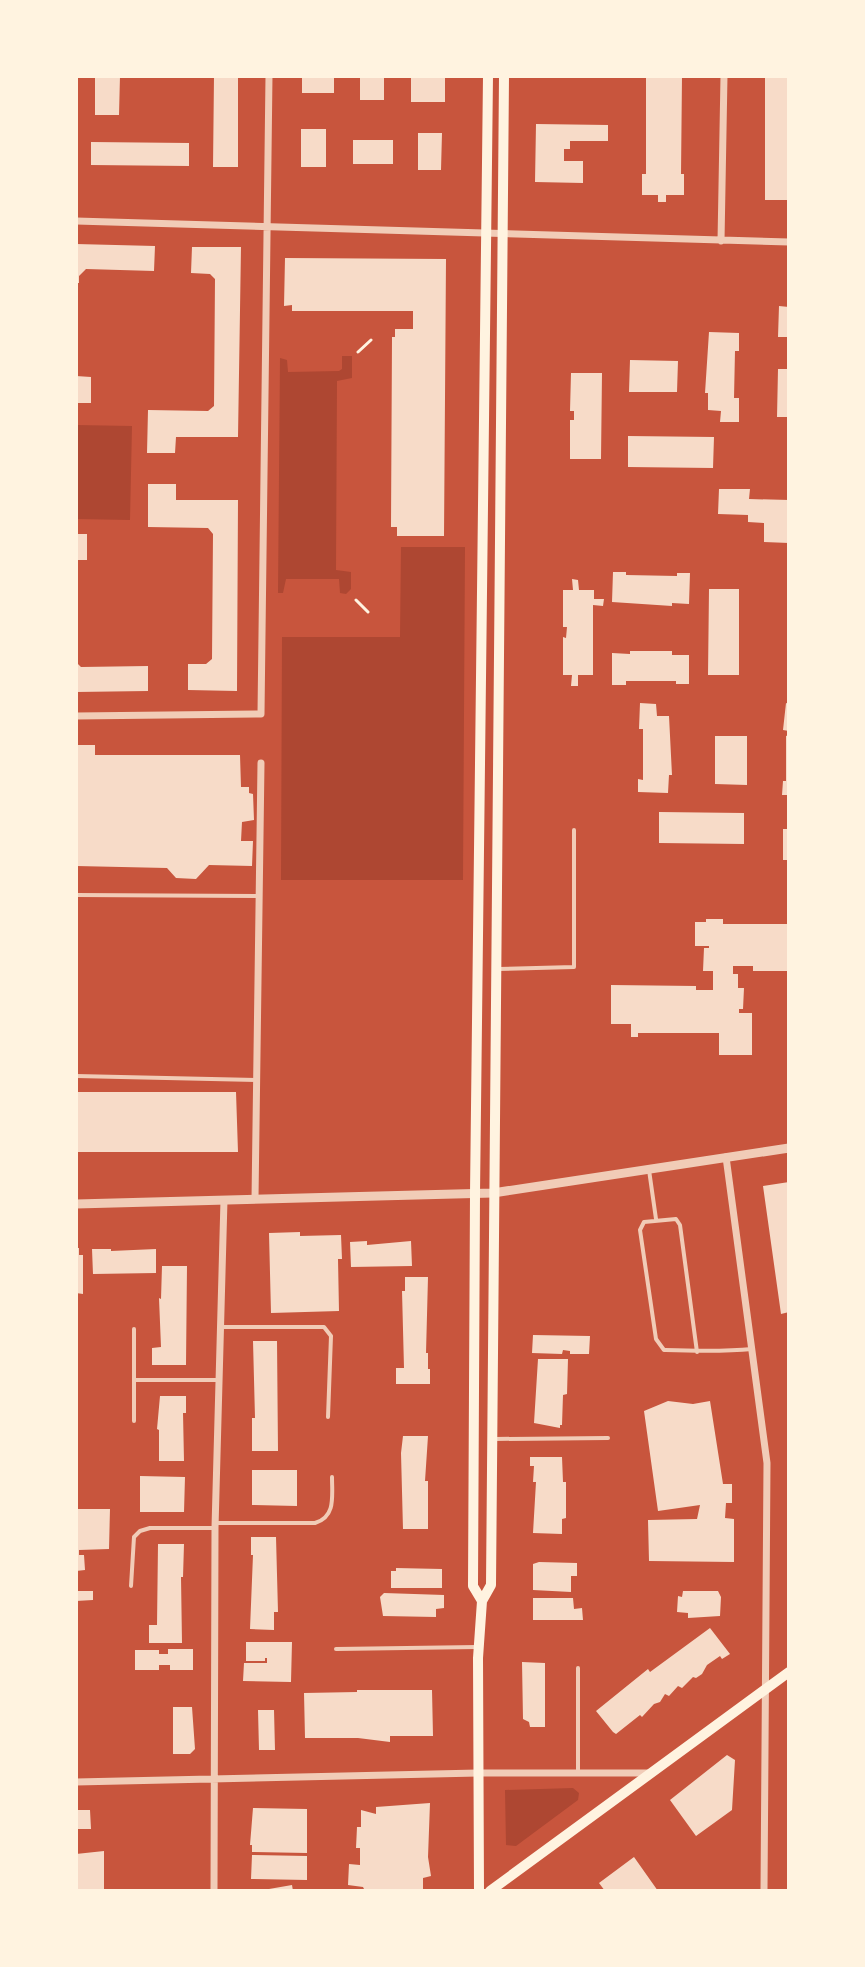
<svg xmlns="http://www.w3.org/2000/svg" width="865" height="1967" font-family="Helvetica,sans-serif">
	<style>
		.green { fill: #ae4732 }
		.building { fill: #f7dbc8 }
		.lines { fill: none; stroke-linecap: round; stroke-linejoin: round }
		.path { stroke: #fff3e0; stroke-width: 3 }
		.service { stroke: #f1ccb7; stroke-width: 4 }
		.minor { stroke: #f1ccb7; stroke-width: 7 }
		.tertiary { stroke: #f1ccb7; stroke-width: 9 }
		.secondary { stroke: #fff3e0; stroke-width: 10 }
	</style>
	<rect width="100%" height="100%" fill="#c8553d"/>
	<path class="green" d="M342,356h10v22l-15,3 -1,189 15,2v17l-5,5 -6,-1 -1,-14h-53l-3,14h-5l2,-235 7,2 1,12 51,-1 3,-2z
		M76,425l56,1 -2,94 -54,-1z
		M401,547h64l-2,333h-182l1,-243h118z
		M573,1788l6,5 -1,7 -62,46 -10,-1 -1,-55z"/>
	<path class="building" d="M95,76h25l-1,39h-24z
		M214,76h24v91h-25z
		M302,76h32v17h-32z
		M360,76h24v24h-24z
		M646,76h36l-1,98h3v21h-18v7h-8v-7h-16v-21h4z
		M411,77h34v25h-34z
		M765,77l24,1v122h-24z
		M536,124l72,1v16h-38v8h-6v12h19v22l-48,-1z
		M301,129h25v38h-25z
		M418,133h24l-1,37h-23z
		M353,140h40v24h-40z
		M91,142l98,1v23l-98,-1z
		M76,244l79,2 -1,25 -68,-2 -7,7v7h-3z
		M192,247h49l-3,190h-62l-1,16h-28l1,-43 60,1 6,-5 1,-127 -5,-5 -19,-1z
		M285,258l161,1 -2,277h-47v-9h-6l1,-190h3v-8h18v-18h-121v-6l-8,1z
		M779,306l10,1v30h-11z
		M709,332l30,1v18h-4l-1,47h5v24h-19l1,-11 -13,-1v-17h-3z
		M630,360l48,1 -1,31h-48z
		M778,369h11v48h-12z
		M571,373h31l-1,86h-31v-39h4v-9h-4z
		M76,376l15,1v26h-15z
		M628,436l86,1 -1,31 -85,-1z
		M148,484h28v16h62l-1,191 -49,-1v-26h18l6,-5 1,-125 -5,-6 -60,-1z
		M719,489h31l-1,10 40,1v43l-25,-1v-19l-16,-1v-7l-30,-1z
		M76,534h11v26h-11z
		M613,572h13v3l51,1v-3h13l-1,31 -17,-1v3l-60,-4z
		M572,579l6,1 1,10h15v9h10l-1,7 -10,-1v70h-15v11h-7l1,-11h-9v-38l3,1 1,-11h-4v-37h10z
		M709,589h30v86h-31z
		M630,651h42v4h17v29h-13v-3h-50v4h-14v-32l18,1z
		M76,662l5,5 67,-1v25l-72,1z
		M640,703l16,1 1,12h12l3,59h-3l-1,18 -30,-1v-13l5,1v-51h-4z
		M786,703l3,1v27l-6,-1z
		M789,735v60h-7l1,-14h3v-45z
		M715,736h32v49l-32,-1z
		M76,745h19v10h145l1,32h8v6l4,1 1,26 -12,2 -1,19h12l-1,25 -43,-1 -13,14 -20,-1 -9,-10 -91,-2z
		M659,812l85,1v31l-85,-1z
		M783,829h6v31h-6z
		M706,919h17v5h66v47h-36v-5h-20v8h5v14h6l-1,21h-4v4h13v42h-33v-22h-81v4h-7v-13h-20v-39l85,1v4h17v-19h-10l1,-23h5v-2h-14v-24h11z
		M76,1092h160l2,60h-162z
		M789,1182v130l-8,2 -18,-128z
		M300,1232v4l41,-1 1,24h-4l1,52 -68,2 -2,-80z
		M367,1241v4l44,-4 1,25 -61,1 -1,-25z
		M76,1248h3v7h4v39l-7,-1z
		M92,1249h19v2l45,-2v24l-63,1z
		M162,1266h25l-1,99h-34v-17l9,-1 -2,-49 2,1z
		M405,1277h23l-2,76h2v16h2v15h-34v-16h8l-2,-77h3z
		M533,1335l57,1 -1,18h-19v-3l-7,-1 -1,4 -30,-1z
		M253,1341h24l1,110h-26v-33h3z
		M538,1359h30l-1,35 -4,1 -1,30h-2v3l-26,-5z
		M160,1396h26v17h-3l1,48h-25v-31l-2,-1z
		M668,1401l25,3 17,-3 13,83h9v19h-6l-1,15 9,1v43l-85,-1 -1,-41 49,-1 3,-14 -42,6 -14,-100z
		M403,1436h25l-3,45h3v48h-25l-2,-76z
		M530,1457h32l1,25h3v36l-4,1v15l-29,-1 3,-51h-3l1,-16h-4z
		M252,1470h45v36l-45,-1z
		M140,1476l45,1 -1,35h-44z
		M76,1509h34l-1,40 -30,1v5h5l1,15 -9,1z
		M251,1537h25l2,75h-4v18l-24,-1 3,-74h-2z
		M158,1544h26l-1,33h-2l1,66h-33v-18h8z
		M539,1562l38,1v13h-6v16l-38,-2v-26z
		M396,1568l46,1v19h-51v-17h5z
		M76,1591h17v9l-17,1z
		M683,1591h35l3,6 -1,19 -32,2v-5l-11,-1 1,-16 4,1z
		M384,1593l60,2v13l-8,1v8l-53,-1 -3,-19z
		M533,1598h40l1,11 8,-1 1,12h-50z
		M710,1628l20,26 -8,5 -2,-3 -13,9 -5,9 -6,4 -3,-1 -11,11 -4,-2 -9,10 -4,-2 -5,8 -6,2 -12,13 -2,-2 -24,19 -3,-2 -17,-21 52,-42 2,3z
		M246,1642h46l-1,40 -48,-1 1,-18h23v-5h-2v3h-19z
		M168,1649h25v21h-23v-5h-11v5h-24v-20h24v4h9z
		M522,1662l23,1v64h-15l-1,-5 -6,-3z
		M357,1690h75l1,46h-43v6l-32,-4h-53l-1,-45 53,-1z
		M173,1707h19l3,42 -5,5h-17z
		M258,1710h16l1,40h-16z
		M727,1755l8,5 -3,50 -36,26 -26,-36z
		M430,1803l-2,54 3,19 -8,2v13h-58l-2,-4 -15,-2 1,-21 11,1v-17h-4l1,-21h4v-17l15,4v-7z
		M253,1808l54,1v44l-55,-1v-7h-2z
		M76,1810h14l1,19h-15z
		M104,1851v38h-28v-35z
		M252,1855l55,1v24l-56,-1z
		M634,1857l24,34h-53l-6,-8z
		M292,1885l1,6h-24v-2z"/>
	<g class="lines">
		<path class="path" d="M358,352l13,-12
			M356,600l12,12"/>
		<path class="service" d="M76,895l182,1
			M498,969l76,-2v-137
			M76,1076l180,4
			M649,1170l7,49
			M222,1327h102l7,9 -3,81
			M134,1329v92
			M697,1352l-17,-127 -4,-6 -32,3 -4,8 16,109 8,11c30,1 58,2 88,-1
			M134,1380h85
			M495,1439l113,-1
			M215,1523h100c21,-6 17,-27 17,-46
			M131,1586l3,-49 6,-6 10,-3h65
			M336,1649l141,-2
			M578,1772v-104"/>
		<path class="minor" d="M76,221l713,21
			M721,241l3,-165
			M76,716l185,-2 8,-638
			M726,1157l41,306 -3,428
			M255,1199l6,-436
			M76,1782l402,-9h171
			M214,1891l1,-363 9,-328"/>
		<path class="tertiary" d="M76,1204l417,-11 296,-45"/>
		<path class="secondary" d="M482,1601l-9,-15 2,-392 13,-1118
			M479,1891l-1,-233 4,-57 9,-16 13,-1509
			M490,1891l299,-219"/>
	</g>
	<rect width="865" height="1967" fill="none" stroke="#fff3e0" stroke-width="156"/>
</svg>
